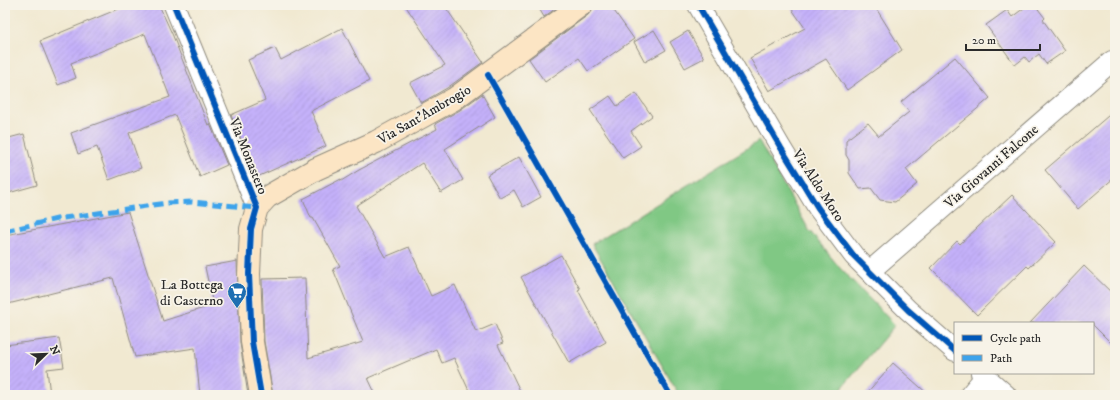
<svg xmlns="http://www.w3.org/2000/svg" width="1120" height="400" font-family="'IM FELL DW Pica',serif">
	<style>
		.green { fill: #80c884; stroke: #567a58 }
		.building { fill: url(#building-hatch) }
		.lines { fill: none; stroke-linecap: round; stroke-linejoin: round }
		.street-casing { stroke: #8e8a7e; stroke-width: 22 }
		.secondary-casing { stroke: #8e8a7e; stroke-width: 24 }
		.street { stroke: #fff; stroke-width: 20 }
		.secondary { stroke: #fce5c4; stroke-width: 22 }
		.quiet { stroke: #3ea3eb; stroke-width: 5; stroke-dasharray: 10 5; stroke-linecap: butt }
		.cycleway-casing { stroke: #f7f3e8; stroke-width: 8 }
		.cycleway { stroke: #0057b8; stroke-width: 6 }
		.labels { text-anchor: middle; stroke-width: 3.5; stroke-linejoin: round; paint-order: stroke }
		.street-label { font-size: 14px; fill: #2b2b2b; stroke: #f7f3e8 }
		.poi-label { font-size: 14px; fill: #2b2b2b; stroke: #f7f3e8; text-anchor: end }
	</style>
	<defs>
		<pattern id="building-hatch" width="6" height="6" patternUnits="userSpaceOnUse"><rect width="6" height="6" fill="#c4b1fa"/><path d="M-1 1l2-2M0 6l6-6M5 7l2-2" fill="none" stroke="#a998d6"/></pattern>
	</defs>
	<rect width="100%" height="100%" fill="#f7f3e8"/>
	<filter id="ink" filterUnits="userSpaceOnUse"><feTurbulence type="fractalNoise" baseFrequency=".025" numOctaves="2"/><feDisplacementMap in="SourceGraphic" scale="8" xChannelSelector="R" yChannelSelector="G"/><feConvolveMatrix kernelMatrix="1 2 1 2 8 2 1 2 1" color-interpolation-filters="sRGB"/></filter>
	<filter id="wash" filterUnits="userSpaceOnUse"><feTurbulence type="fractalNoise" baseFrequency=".012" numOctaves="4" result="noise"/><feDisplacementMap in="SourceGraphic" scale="16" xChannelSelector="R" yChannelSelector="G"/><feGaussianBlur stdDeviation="0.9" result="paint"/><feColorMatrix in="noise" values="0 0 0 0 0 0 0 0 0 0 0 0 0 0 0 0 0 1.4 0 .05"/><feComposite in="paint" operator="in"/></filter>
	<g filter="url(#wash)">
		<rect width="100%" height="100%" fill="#f1e9d1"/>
		<path class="green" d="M759,141l50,89 30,37 56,58 -59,70h-157l-87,-151z"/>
		<g id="blocks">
			<path class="building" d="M128,5h31l14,31 35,89 2,-1 17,41 -27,12 -25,-62 -46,18 12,35 -32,12 -12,-33 -19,7 -7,-21 99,-36 -25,-63 -74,29 5,15 -18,7 -18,-44z
				M405,5h39l39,57 -36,26 -26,15 -11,-20 35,-18z
				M537,5h23l-16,12z
				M593,5h17l24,34 -46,32 -9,-13 -34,24 -16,-23 59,-44 4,-5z
				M789,5h85l28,45 -55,40 -21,-31 -57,32 -19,-33 55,-30z
				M1028,5h7l10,13 -2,2 22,31 -19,13 -7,-10 -10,8 -4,-5 -10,8 -29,-40 21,-15 5,7z
				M342,28l27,53 -58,30 15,35 -69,31 -26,-62 34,-15 -17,-40 27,-12 6,12z
				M654,30l12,20 -21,12 -11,-20z
				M688,31l16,27 -19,10 -15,-26z
				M955,57l35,41 -84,71 11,15 -22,18 -15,-2 -9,-12 -11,1 -11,-16v-13l-3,-5v-15l22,-17 11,13 30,-24 -8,-10z
				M636,93l16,23 -21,15 10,15 -18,12 -33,-48 20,-14 7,10z
				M482,94l13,23 -50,32 18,31 -22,13 -19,-30 -66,43 29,51 24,-10 22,49 24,-11 21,47 19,-8 8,19 -5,2 24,50h-51l-17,-37 -12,5 -6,-14 -68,29 8,17h-103l-9,-54 -2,-62 43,-1 3,80 55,-16 -30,-73 7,-3 -27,-48h-2l-8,-19 38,-20v2l18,-11 78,-41 -2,-5 25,-14z
				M1115,110v67l-37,32 -33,-39z
				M24,134l13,51 -32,9v-55z
				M519,157l22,40 -18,10 -9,-17 -14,8 -13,-23z
				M1012,195l44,47 -27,26 -2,-2 -50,49 -46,-47 26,-27 3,3z
				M128,212l35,109 50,-16 -8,-38 32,-6 3,82 8,52h-48l-5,-47 -60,9 -22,-79 -105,26 -3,-16v-53z
				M561,255l19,34 -2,1 28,52 -37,21 -48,-86z
				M1084,266l31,30v51l-22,-22v-2h-63z
				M59,338l5,29 -17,2 3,26h-45v-50z
				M893,363l36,32h-64z"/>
		</g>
	</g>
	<g filter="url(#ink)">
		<use href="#blocks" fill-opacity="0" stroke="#8e8a7e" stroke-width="1"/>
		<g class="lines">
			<defs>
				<path id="street" d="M174,5l83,203
					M698,5l83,143 37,60 36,48 54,54 47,41
					M870,271l242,-210
					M981,373l25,22
					M970,395l15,-18"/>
				<path id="secondary" d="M261,395l-9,-53 -3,-68 2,-45 6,-21 10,-11 49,-28 60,-27 78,-43 127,-94"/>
			</defs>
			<use href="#street" class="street-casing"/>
			<use href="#secondary" class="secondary-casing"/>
			<use href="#street" class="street"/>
			<use href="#secondary" class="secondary"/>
			<path class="quiet" d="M5,231l52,-12 110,-16 25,-1 65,6"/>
			<defs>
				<path id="cycleway" d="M174,5l83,203 -6,21 -2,45 3,68 9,53
					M698,5l83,143 37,60 36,48 54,54 47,41
					M488,75l182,320"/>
			</defs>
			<use href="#cycleway" class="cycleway-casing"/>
			<use href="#cycleway" class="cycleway"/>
		</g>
	</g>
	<defs>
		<symbol id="supermarket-pin" viewBox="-11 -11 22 30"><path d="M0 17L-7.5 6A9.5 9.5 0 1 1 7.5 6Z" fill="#1f6fb2" stroke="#f7f3e8"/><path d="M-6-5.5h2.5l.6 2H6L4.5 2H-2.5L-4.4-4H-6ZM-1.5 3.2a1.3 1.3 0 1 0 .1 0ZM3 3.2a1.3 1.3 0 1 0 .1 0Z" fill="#fff"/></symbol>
	</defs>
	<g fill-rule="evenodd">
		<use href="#supermarket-pin" x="226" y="281" width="22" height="30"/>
	</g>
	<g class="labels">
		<g class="street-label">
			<text transform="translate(424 114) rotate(-30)" y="5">Via Sant'Ambrogio</text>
			<text transform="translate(249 156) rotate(68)" y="5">Via Monastero</text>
			<text transform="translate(991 166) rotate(-41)" y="5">Via Giovanni Falcone</text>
			<text transform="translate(819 185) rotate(57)" y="5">Via Aldo Moro</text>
		</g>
		<g class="poi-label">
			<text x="223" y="289">La Bottega<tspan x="223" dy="16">di Casterno</tspan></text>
		</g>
	</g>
	<rect width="1120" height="400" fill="none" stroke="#f7f3e8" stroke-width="20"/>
	<rect x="954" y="322" width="140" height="52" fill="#f7f3e8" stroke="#a5a39c"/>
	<rect x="962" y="335" width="20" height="6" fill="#0057b8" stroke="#a5a39c"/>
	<text x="990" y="342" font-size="12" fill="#2b2b2b">Cycle path</text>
	<rect x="962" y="355" width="20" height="6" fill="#3ea3eb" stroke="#a5a39c"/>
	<text x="990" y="362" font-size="12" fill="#2b2b2b">Path</text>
	<g transform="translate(46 354) rotate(67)" stroke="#f7f3e8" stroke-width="3" paint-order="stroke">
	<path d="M0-3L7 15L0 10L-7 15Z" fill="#2b2b2b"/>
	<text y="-6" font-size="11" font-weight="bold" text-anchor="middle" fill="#2b2b2b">N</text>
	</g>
	<path d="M966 44v6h74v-6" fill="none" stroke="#2b2b2b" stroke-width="2"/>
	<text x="972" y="44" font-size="12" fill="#2b2b2b" stroke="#f7f3e8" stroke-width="3" paint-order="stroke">20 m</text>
</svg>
